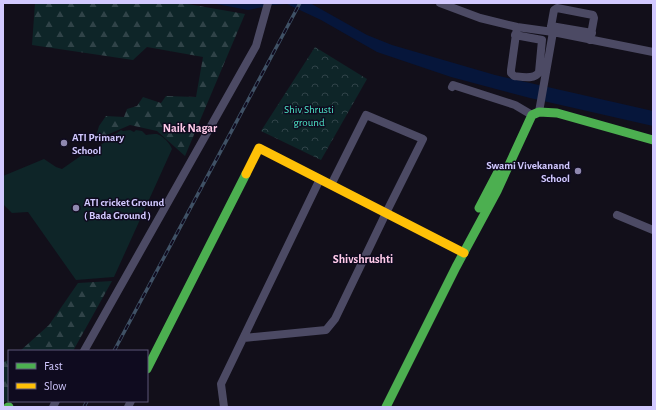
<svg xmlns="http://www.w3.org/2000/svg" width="656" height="410" font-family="'Alegreya Sans',sans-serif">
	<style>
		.forest { fill: url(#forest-firs) }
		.park { fill: url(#park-crowns) }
		.garden { fill: #0e2528 }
		.water { fill: #06163b }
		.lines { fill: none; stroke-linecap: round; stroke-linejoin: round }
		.street { stroke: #4c4a64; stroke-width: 8 }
		.fast { stroke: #4caf50; stroke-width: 9 }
		.slow { stroke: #ffc107; stroke-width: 9 }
		.rail-casing { stroke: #3f5165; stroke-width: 3.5 }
		.rail { stroke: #0f0b1f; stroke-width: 2; stroke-dasharray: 6; stroke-linecap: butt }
		.poi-dot { fill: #8f88af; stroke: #0f0b1f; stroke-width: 1.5 }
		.labels { text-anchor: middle; stroke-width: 3; stroke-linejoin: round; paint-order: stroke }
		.park-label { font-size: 11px; fill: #4de7c9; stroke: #0f0b1f }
		.poi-label { font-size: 11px; font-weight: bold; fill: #d2c9ff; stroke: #0f0b1f; text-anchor: start }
		.neighbourhood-label { font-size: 12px; font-weight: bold; fill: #ffcbe9; stroke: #0f0b1f }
	</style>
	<defs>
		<pattern id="forest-firs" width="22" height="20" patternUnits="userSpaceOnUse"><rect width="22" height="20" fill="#0e2528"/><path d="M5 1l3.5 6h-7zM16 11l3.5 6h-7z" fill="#304348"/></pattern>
		<pattern id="park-crowns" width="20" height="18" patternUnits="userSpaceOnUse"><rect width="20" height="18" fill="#0e2528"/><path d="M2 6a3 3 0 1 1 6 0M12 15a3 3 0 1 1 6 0" fill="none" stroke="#304348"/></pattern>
	</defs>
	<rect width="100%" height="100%" fill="#120f1a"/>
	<path class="forest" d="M35,3h147l63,11 -60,142 -28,-25 -27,-6 -35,15 4,-14 7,-10 18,1 3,-8 10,-3 6,-9 18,6 5,-7 30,1 7,-40 -56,-10 -14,13 -101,-15z
		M112,281l-39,70h-53l29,-26 29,-42z
		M9,360v41h2l-8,1v-40z"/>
	<path class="park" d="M315,47l52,32 -46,81 -60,-29z"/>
	<path class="garden" d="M121,130l2,1 7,-1 4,2 2,-2 6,1 4,4c3,-1 8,-1 11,-1 6,2 13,9 15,15l-58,128 -38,3 -48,-68 -16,1 -9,-9v-28l41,-17 12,8 6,2 20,-14 12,2 5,-11 9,-6 2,-4 7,-3z"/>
	<path class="water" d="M211,3h99l57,32 25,10 103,30 158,36v15l-123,-28 -79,-21 -74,-25 -56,-32 -34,-16 -14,1 -25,5z"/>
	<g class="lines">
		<path class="street" d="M440,3l40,15 37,9 36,5 100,20
			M551,26l41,7
			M550,32l4,-22 3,-2 36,7 1,3 -4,22
			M515,35l27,5 -3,32c-4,8 -17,5 -25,4l-3,-3v-3l6,-43
			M452,87l1,-2 62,20 17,10
			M539,112l14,-80
			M617,215l36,15
			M244,338l82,-8 9,-11 51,-106 37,-74 -57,-24 -35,70
			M84,351l172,-305 12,-43
			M53,407l3,-6
			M128,407l3,-6
			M224,407l-3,-23 99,-205"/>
		<path class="fast" d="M479,208l21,-40
			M147,369l99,-195
			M8,407h1
			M386,407l70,-140 41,-76 35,-76 7,-3 18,1 96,27"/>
		<path class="slow" d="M246,174l13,-26 205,105"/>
		<defs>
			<path id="rail" d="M114,351l186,-348
				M84,407l3,-6"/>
		</defs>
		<use href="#rail" class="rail-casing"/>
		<use href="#rail" class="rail"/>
	</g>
	<g class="poi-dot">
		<circle cx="64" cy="143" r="4"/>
		<circle cx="578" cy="171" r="4"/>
		<circle cx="76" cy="208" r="4"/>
	</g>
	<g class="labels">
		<g class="park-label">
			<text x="309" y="113">Shiv Shrusti<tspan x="309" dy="13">ground</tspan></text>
		</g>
		<g class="poi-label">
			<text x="72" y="141">ATI Primary<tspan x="72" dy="13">School</tspan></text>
			<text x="570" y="169" text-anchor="end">Swami Vivekanand<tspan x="570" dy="13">School</tspan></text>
			<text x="84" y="206">ATI cricket Ground<tspan x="84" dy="13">( Bada Ground )</tspan></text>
		</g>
		<g class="neighbourhood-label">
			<text x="190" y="132">Naik Nagar</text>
			<text x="363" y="263">Shivshrushti</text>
		</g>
	</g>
	<rect width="656" height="410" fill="none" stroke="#d2c9ff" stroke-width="8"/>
	<rect x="8" y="350" width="140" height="52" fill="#0f0b1f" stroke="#5d5779"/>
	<rect x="16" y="363" width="20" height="6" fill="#4caf50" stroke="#5d5779"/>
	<text x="44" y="370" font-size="12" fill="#d2c9ff">Fast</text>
	<rect x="16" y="383" width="20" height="6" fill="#ffc107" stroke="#5d5779"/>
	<text x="44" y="390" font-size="12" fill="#d2c9ff">Slow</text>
</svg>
